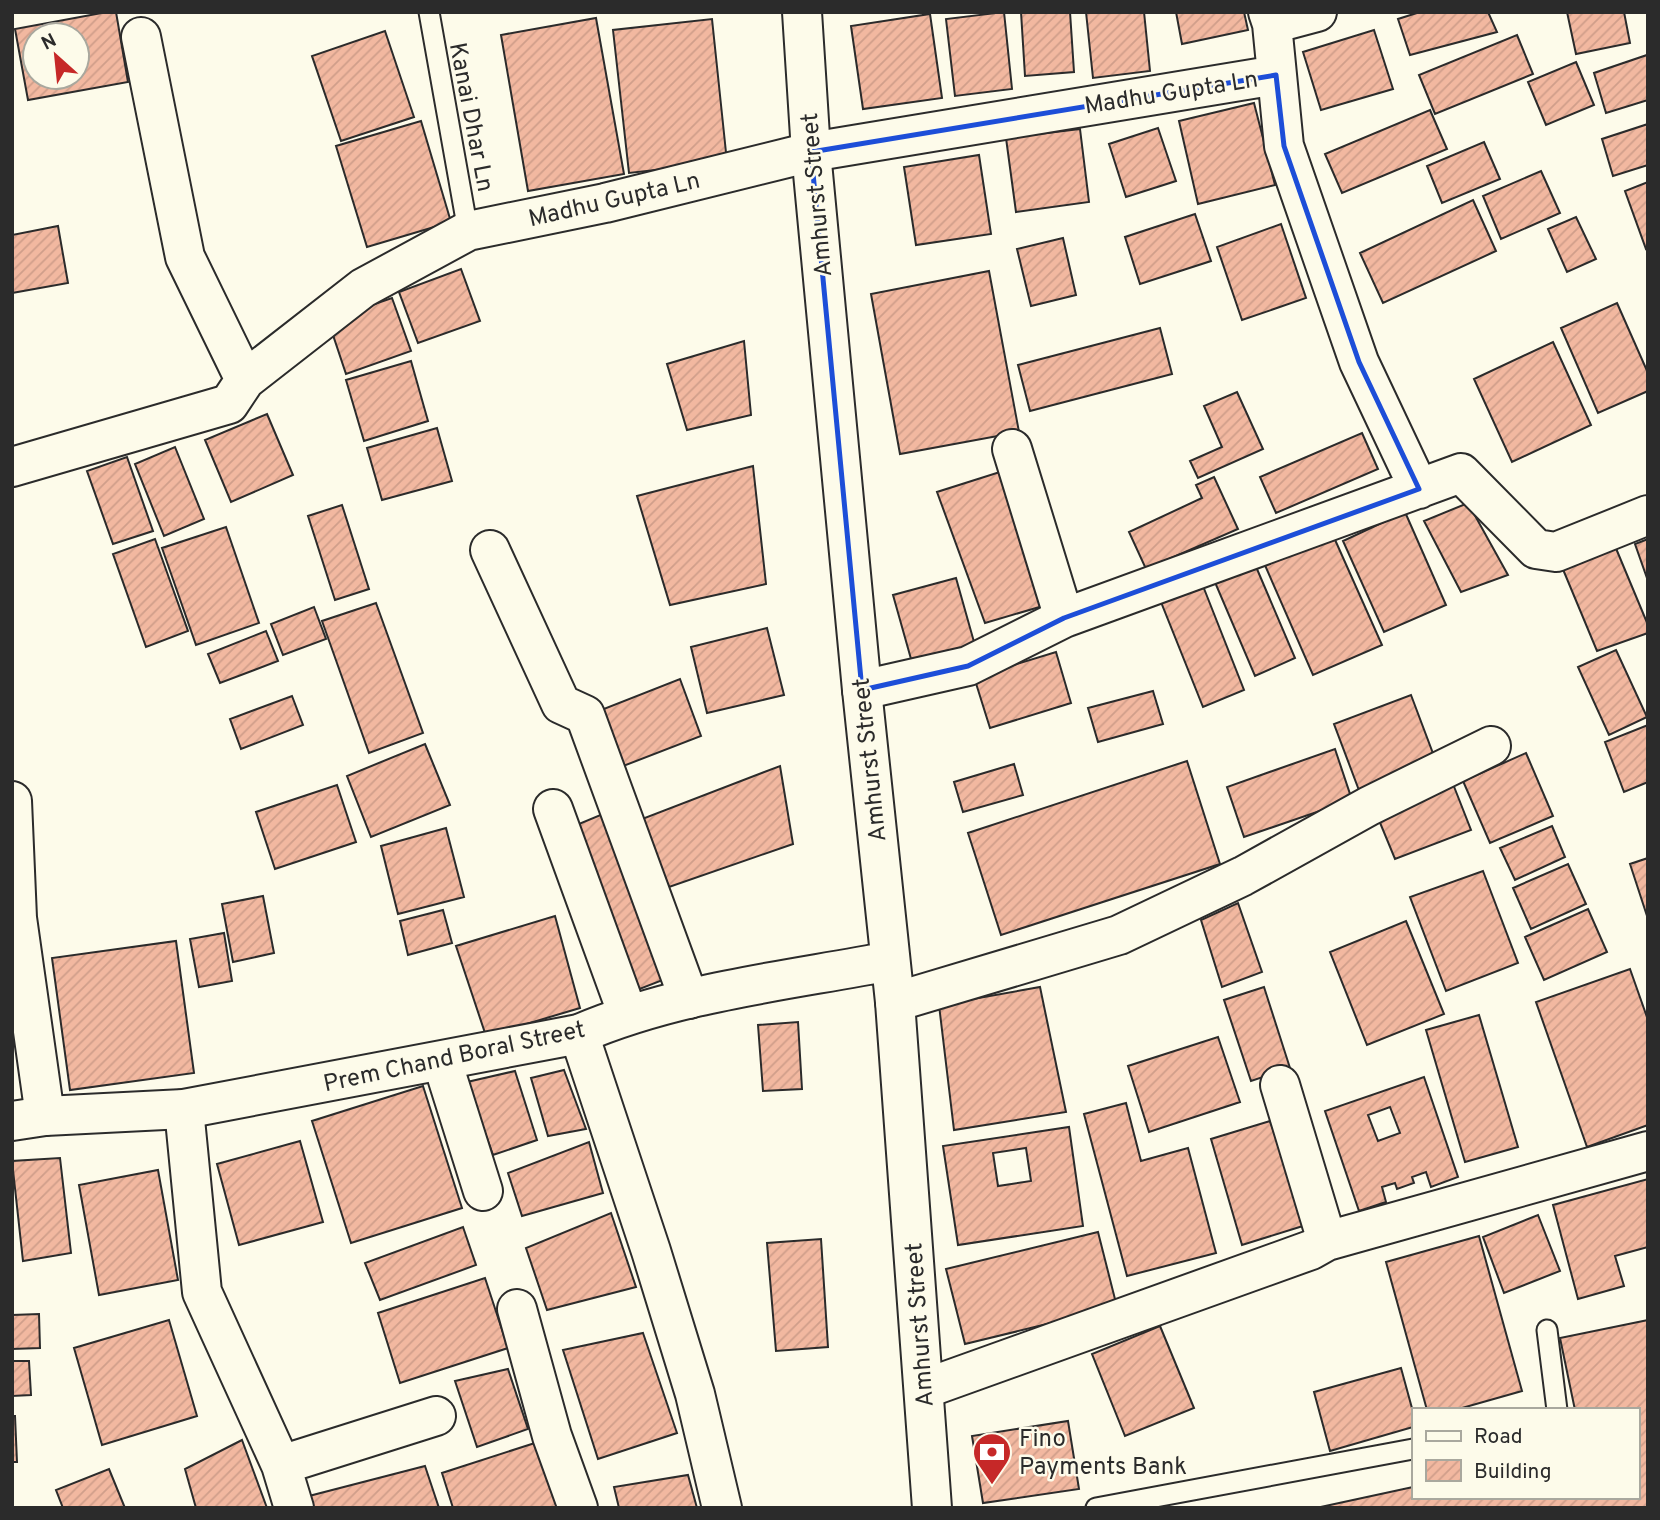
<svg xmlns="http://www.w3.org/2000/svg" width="1660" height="1520" font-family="Overpass,sans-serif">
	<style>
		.building { fill: url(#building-hatch); stroke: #2b2b2b; stroke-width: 2; fill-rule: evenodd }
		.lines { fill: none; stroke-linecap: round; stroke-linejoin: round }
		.lane-casing { stroke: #2b2b2b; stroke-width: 23 }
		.street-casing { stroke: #2b2b2b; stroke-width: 42 }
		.secondary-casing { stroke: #2b2b2b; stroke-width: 42 }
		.lane { stroke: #fdfbea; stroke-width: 19 }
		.street { stroke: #fdfbea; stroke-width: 38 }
		.secondary { stroke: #fdfbea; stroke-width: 38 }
		.marked { fill: none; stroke: #1d4ed8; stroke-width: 5; stroke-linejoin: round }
		.labels { text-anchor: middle; stroke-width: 5; stroke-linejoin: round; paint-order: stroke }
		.street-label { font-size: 24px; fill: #2b2b2b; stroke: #fdfbea }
		.poi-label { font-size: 24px; fill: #2b2b2b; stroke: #fdfbea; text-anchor: start }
	</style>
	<defs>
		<pattern id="building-hatch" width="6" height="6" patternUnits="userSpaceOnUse" patternTransform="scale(1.75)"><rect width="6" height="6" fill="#f2b8a0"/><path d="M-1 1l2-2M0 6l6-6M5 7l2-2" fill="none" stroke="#d09e8a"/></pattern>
	</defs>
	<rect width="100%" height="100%" fill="#fdfbea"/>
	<path class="building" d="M107,12h9l12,70 -100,18 -13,-71zM35,35h42v42h-42z
		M1004,12l8,77 -57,7 -9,-77z
		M1021,12h49l4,60 -49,4z
		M1086,12h58l6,59 -57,7z
		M1176,12h68l4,18 -66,14z
		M1420,12h68l9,20 -87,23 -12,-36z
		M1567,12h57l6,31 -54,11z
		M930,14l12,84 -79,11 -12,-83z
		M596,18l28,156 -96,17 -27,-156z
		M712,19l15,143 -98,11 -16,-143z
		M1374,30l19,59 -72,21 -18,-58z
		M385,31l29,86 -73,24 -29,-85z
		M1517,35l16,39 -98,40 -16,-39z
		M1647,55l1,45 -42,13 -12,-40z
		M1576,62l18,43 -48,20 -18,-43z
		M1254,103l21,82 -77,19 -19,-83z
		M1430,110l17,39 -105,44 -17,-39z
		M421,121l30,101 -84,25 -31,-101z
		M1648,124v41l-35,11 -11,-37z
		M1158,128l18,53 -50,16 -17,-53z
		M1080,129l9,73 -73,10 -10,-74z
		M1484,142l16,37 -58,24 -15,-37z
		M979,155l12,79 -75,11 -12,-78z
		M1541,171l19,42 -59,26 -18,-43z
		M1648,182v66l-2,1 -21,-58z
		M1473,200l23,51 -113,52 -23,-50z
		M1195,214l16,47 -71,23 -15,-47z
		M1576,217l20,42 -29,13 -19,-43z
		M1281,224l25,74 -64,22 -25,-73z
		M58,226l10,57 -56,10v-58z
		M1063,238l13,57 -45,11 -14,-57z
		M461,269l19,52 -62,22 -19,-51z
		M989,271l30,161 -119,22 -29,-160z
		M392,298l19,53 -65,23 -18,-54z
		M1617,303l31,70v18l-50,22 -37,-85z
		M1160,328l12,46 -142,37 -12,-46z
		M744,341l7,74 -64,15 -20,-66z
		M1553,342l38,83 -79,37 -38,-83z
		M411,361l17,60 -64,20 -18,-61z
		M1237,392l26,57 -65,29 -8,-17 32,-14 -18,-41z
		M267,414l26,61 -62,27 -26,-62z
		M437,428l15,53 -70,19 -15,-52z
		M1362,433l16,36 -102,44 -16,-36z
		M175,447l29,72 -40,17 -29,-72z
		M127,457l26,74 -40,13 -26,-73z
		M753,466l13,118 -96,21 -33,-109z
		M1003,471l40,135 -58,17 -48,-131z
		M1214,477l24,52 -92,40 -17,-37 73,-34 -6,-13z
		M1468,503l40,72 -47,17 -37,-71z
		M342,505l27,84 -34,11 -27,-84z
		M1405,512l41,93 -62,27 -41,-91z
		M226,527l33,96 -63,22 -34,-97z
		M1332,533l50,112 -69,30 -49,-112z
		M155,539l33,92 -42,16 -33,-93z
		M1648,539v42l-13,-37z
		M1615,546l33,79v8l-51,18 -35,-84z
		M1254,562l41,96 -40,18 -41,-96z
		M956,578l20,71 -63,17 -20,-71z
		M1203,586l41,104 -41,17 -42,-105z
		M376,603l47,130 -54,20 -47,-132z
		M314,607l12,32 -43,16 -12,-31z
		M767,628l17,67 -77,18 -16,-66z
		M266,631l12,30 -58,22 -12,-29z
		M1616,650l31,67 -38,18 -31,-68z
		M1056,652l15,51 -81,25 -16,-51z
		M680,679l21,57 -83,32 -22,-56z
		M1153,691l10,33 -65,18 -10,-34z
		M1411,695l26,69 -77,29 -26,-69z
		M292,696l11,29 -62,24 -11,-30z
		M1648,725v57l-24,10 -19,-50z
		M425,744l25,61 -79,32 -24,-61z
		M1335,749l17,51 -108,37 -17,-50z
		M1526,753l27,63 -63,27 -27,-62z
		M1187,761l33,103 -219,71 -33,-102z
		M1014,764l9,31 -60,17 -9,-30z
		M780,766l13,78 -124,43 -27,-68z
		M1453,784l18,46 -76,29 -19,-46z
		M337,785l19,57 -81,27 -19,-57z
		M610,811l58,167 -31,12 -63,-164z
		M1552,826l13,31 -50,23 -15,-32z
		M446,828l18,69 -66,17 -17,-68z
		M1648,858v61l-18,-55z
		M1568,864l18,40 -55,25 -18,-41z
		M1483,871l35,92 -72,28 -36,-94z
		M263,896l11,57 -41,9 -11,-58z
		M1238,903l24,69 -40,15 -21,-67z
		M1588,909l19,43 -63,28 -19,-43z
		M443,910l9,33 -44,12 -8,-34z
		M555,916l25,92 -94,28 -30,-90z
		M1406,921l38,93 -77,31 -37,-93z
		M224,933l8,48 -33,6 -9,-48z
		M176,941l18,132 -124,17 -18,-132z
		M1630,969l18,51v105l-61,22 -51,-145z
		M1040,987l26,125 -112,18 -15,-125z
		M1264,987l26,81 -39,13 -27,-81z
		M1479,1015l39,132 -53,15 -39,-132z
		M798,1022l4,67 -39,2 -5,-66z
		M1218,1037l22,65 -91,30 -21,-66z
		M564,1070l22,59 -38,7 -17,-58z
		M515,1071l22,69 -44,15 -26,-73z
		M1424,1077l34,100 -27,10 -5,-15 -14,5 2,6 -17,6 -2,-6 -13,4 4,15 -27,9 -34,-100zM1390,1107l10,26 -22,8 -10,-26z
		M423,1086l39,122 -111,35 -39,-122z
		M1126,1103l15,58 47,-13 28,105 -89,23 -43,-162z
		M1270,1121l36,104 -64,20 -31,-106z
		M1069,1127l14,99 -125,19 -15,-99zM1026,1148l5,33 -33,5 -5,-33z
		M300,1141l23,81 -84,23 -22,-81z
		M589,1142l14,51 -81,23 -14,-43z
		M60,1158l11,95 -48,8 -11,-100z
		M158,1170l20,110 -79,15 -20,-110z
		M1648,1179v68l-33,9 9,30 -46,13 -25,-94z
		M611,1213l25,74 -89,23 -21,-62z
		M1538,1215l22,56 -56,22 -21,-56z
		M463,1227l13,38 -96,35 -15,-37z
		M1098,1232l19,75 -152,37 -19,-75z
		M1479,1236l43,155 -67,19h-28l-41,-148z
		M821,1239l7,108 -52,4 -9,-108z
		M485,1278l23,70 -108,35 -22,-70z
		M39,1314l1,34 -28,1v-34z
		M169,1320l28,96 -95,29 -28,-97z
		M1648,1320v188h-332l97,-21v10h224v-87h-62l-15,-72z
		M1160,1326l34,82 -69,28 -33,-82z
		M643,1333l34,100 -79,26 -35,-109z
		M12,1361h17l2,34 -19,1z
		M1401,1368l12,44v15l-83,24 -16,-59z
		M508,1369l20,60 -51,18 -22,-66z
		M12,1416h3l2,46h-5z
		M1068,1421l11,68 -96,14 -11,-67z
		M242,1440l25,68h-71l-11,-39z
		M541,1441l22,67h-110l-11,-35z
		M425,1466l14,42h-126l-4,-12z
		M109,1469l16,39h-62l-7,-18z
		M688,1475l9,33h-78l-5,-21z"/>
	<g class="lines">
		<defs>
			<path id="lane" d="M429,12l39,219
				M1547,1330l10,80
				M1096,1508l317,-59"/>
			<path id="street" d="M1268,12l4,12 12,122 75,216 60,127
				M1272,24l45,-12
				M141,37l44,220 60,123
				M1012,449l52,169
				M12,467l217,-63 16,-24 118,-92 105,-57 137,-28 206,-51 465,-77
				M490,550l71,154 24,11 104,284
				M862,690l106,-24 96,-48 397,-145 75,76 20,3 92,-37
				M12,801l5,117 28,198
				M553,809l75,206
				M895,1002l224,-67 124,-59 126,-70 122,-60
				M579,1034l72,217 44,143 27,114
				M442,1061l41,130
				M1280,1085l47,156
				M184,1109l18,183 79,173 13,43
				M517,1309l35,127 26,72
				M924,1389l387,-139 16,-9 321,-90
				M281,1465l155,-49"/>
			<path id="secondary" d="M802,12l9,140 51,538 33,312 37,506
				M12,1121l33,-5 139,-7 395,-75c98,-42 207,-53 311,-73"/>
		</defs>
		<use href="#lane" class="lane-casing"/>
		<use href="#street" class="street-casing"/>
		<use href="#secondary" class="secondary-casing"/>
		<use href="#lane" class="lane"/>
		<use href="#street" class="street"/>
		<use href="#secondary" class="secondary"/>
	</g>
	<path class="marked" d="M1276,75l8,71 75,216 60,127 -355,129 -96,48 -106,24 -51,-538z"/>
	<defs>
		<symbol id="bank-pin" viewBox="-11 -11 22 30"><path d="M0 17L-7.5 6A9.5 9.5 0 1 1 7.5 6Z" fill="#c62828" stroke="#fdfbea"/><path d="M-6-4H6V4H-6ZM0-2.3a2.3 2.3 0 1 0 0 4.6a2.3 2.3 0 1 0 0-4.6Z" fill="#fff"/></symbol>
	</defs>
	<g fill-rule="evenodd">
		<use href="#bank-pin" x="970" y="1430" width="44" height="60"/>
	</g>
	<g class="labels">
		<g class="street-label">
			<text transform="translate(1171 92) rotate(-9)" y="8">Madhu Gupta Ln</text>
			<text transform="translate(472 117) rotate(79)" y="8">Kanai Dhar Ln</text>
			<text transform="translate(816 195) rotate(-95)" y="8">Amhurst Street</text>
			<text transform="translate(614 199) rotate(-13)" y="8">Madhu Gupta Ln</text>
			<text transform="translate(869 760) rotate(-96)" y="8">Amhurst Street</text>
			<text transform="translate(454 1056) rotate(-12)" y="8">Prem Chand Boral Street</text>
			<text transform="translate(919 1325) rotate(-94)" y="8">Amhurst Street</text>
		</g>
		<g class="poi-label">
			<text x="1019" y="1446">Fino<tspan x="1019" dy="28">Payments Bank</tspan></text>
		</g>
	</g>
	<rect width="1660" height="1520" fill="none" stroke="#2b2b2b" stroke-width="28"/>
	<rect x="1412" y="1408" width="228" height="91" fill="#fdfbea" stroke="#a9a89e" stroke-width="2"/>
	<rect x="1426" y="1431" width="35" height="10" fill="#fdfbea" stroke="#a9a89e" stroke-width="2"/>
	<text x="1474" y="1443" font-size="21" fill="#2b2b2b">Road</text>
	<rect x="1426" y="1460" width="35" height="21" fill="url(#building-hatch)" stroke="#a9a89e" stroke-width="2"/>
	<text x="1474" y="1478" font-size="21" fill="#2b2b2b">Building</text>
	<g transform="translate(56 56) rotate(333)"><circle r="33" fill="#fdfbea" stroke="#a9a89e" stroke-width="2"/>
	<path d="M0-5L12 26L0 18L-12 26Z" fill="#c62828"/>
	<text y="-10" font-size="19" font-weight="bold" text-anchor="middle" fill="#2b2b2b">N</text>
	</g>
</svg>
